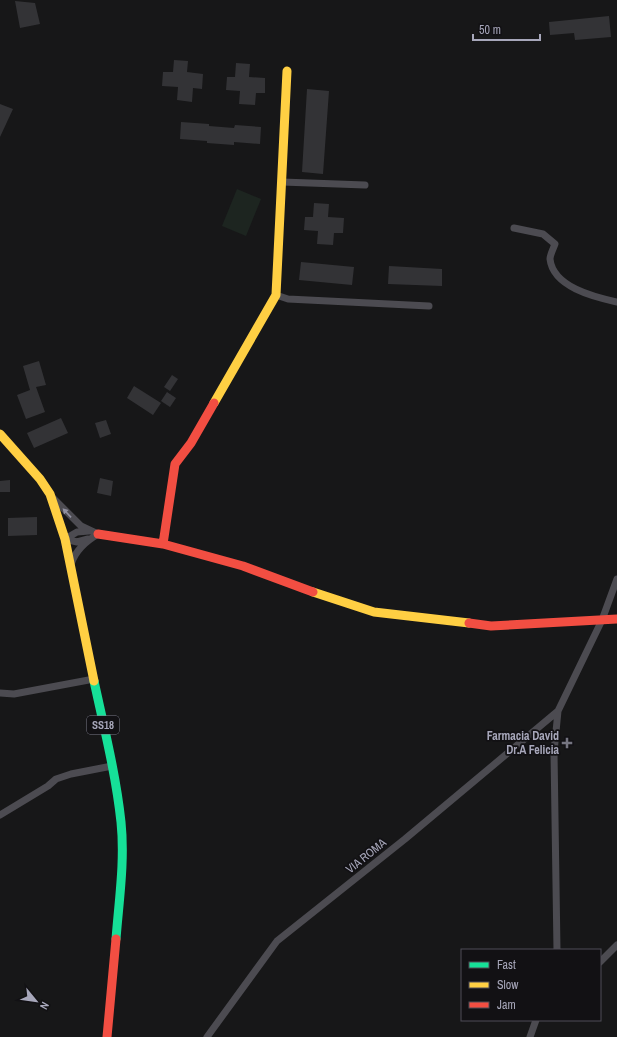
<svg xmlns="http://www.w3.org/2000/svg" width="617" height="1037" font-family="'Archivo Narrow',sans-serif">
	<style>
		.green { fill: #1d2520 }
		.building { fill: #333336 }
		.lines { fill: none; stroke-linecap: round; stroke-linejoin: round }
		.street { stroke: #4c4b51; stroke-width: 7 }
		.fast { stroke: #16e098; stroke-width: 9 }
		.slow { stroke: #ffcf43; stroke-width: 9 }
		.jam { stroke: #f24e42; stroke-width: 9 }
		.oneway { fill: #9090a0 }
		.poi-dot { fill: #757581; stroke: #121114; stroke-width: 1.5 }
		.labels { text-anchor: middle; stroke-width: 3.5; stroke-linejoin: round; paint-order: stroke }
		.shield { fill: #121114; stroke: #7a7a88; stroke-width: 1 }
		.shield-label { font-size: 11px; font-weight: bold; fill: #a7a7ba }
		.poi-label { font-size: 12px; font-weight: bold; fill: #a7a7ba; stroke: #121114; text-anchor: end }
		.street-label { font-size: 12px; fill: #a7a7ba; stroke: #121114 }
	</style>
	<rect width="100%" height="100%" fill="#171718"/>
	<path class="green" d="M237,189l24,10 -15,37 -24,-10z"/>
	<path class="building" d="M15,1l20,2 5,21 -20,4z
		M609,16l2,21 -36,3 -1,-7 -24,2 -1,-13z
		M174,60l14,1 -1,11 16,2 -1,15 -9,-1 -1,14 -15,-2 1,-13 -16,-1 1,-14h10z
		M236,63l14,1 -1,13 16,1v15h-9l-1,12 -16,-1 1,-13 -14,-1 1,-13h8z
		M307,89l22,2 -6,83 -21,-2z
		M0,104l13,5 -13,28z
		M181,122l28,2v2l25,2 1,-3 26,2 -1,17 -26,-2v3l-27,-2v-2l-27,-2z
		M314,203l15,1 -1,13 16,1 -1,15h-9l-1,12 -16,-1 1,-13 -14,-1 1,-13h8z
		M301,262l53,5 -2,18 -53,-5z
		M389,266l53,3v17l-54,-2z
		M39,361l7,24 -10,2 9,25 -19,7 -9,-24 13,-5 -7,-24z
		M172,375l6,4 -8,12 -6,-4z
		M134,386l27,17 -8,12 -26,-17z
		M167,392l9,6 -6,9 -9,-6z
		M61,418l7,15 -34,15 -7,-15z
		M106,420l5,14 -11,4 -5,-15z
		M100,478l13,3 -2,15 -14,-3z
		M10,480v12h-10v-11z
		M37,517v18l-29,1v-18z"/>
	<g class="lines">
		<path class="street" d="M282,182l83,3
			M514,228l29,6 12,10c-2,5 -5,11 -5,15 3,28 44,38 67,43
			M276,295l12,4 141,7
			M53,498l28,28 17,8c-13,8 -22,16 -27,30
			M88,539l-11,3 -12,-3 12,-7 12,-1
			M0,693l14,1 80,-15
			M0,815l48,-29 8,-7 15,-5 41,-8
			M557,950l-3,-198 4,-41 44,-91 15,-41
			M600,962l17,-17
			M207,1037l70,-96 128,-102 153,-128
			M530,1037l6,-17"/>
		<path class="fast" d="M94,681c10,46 22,94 27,141 4,39 -2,78 -5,117"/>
		<path class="slow" d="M214,403l62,-108 11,-224
			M0,434l40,45 10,15 15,45 29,142
			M313,592l61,20 95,11"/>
		<path class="jam" d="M98,534l65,10 80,22 70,26
			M163,544l12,-80 16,-21 23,-40
			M469,623l22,3 126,-7
			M107,1037l9,-98"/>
	</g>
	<defs><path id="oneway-solid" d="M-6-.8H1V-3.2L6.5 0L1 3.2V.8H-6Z"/></defs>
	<use class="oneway" href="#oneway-solid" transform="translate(67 513) rotate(-133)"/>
	<path class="poi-dot" d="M565 737h4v4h4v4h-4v4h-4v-4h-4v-4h4z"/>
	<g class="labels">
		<rect class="shield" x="87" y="716" width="32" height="18" rx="3"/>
		<g class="shield-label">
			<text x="103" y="729">SS18</text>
		</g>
		<g class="poi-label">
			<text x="559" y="740">Farmacia David<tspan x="559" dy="14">Dr.A Felicia</tspan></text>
		</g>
		<g class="street-label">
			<text transform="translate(366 856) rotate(-39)" y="4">VIA ROMA</text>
		</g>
	</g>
	<rect x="461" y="949" width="140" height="72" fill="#121114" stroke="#4e4d56"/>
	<rect x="469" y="962" width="20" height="6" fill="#16e098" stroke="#4e4d56"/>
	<text x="497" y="969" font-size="12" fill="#a7a7ba">Fast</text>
	<rect x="469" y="982" width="20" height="6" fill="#ffcf43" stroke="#4e4d56"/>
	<text x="497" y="989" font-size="12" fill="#a7a7ba">Slow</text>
	<rect x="469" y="1002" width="20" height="6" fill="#f24e42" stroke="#4e4d56"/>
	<text x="497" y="1009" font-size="12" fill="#a7a7ba">Jam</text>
	<g transform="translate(36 1001) rotate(119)" stroke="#121114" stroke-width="3" paint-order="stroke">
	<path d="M0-3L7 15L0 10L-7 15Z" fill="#a7a7ba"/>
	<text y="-6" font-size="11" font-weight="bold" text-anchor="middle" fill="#a7a7ba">N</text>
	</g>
	<path d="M473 34v6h67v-6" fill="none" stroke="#a7a7ba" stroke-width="2"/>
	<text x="479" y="34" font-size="12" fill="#a7a7ba" stroke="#121114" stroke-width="3" paint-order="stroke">50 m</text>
</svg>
